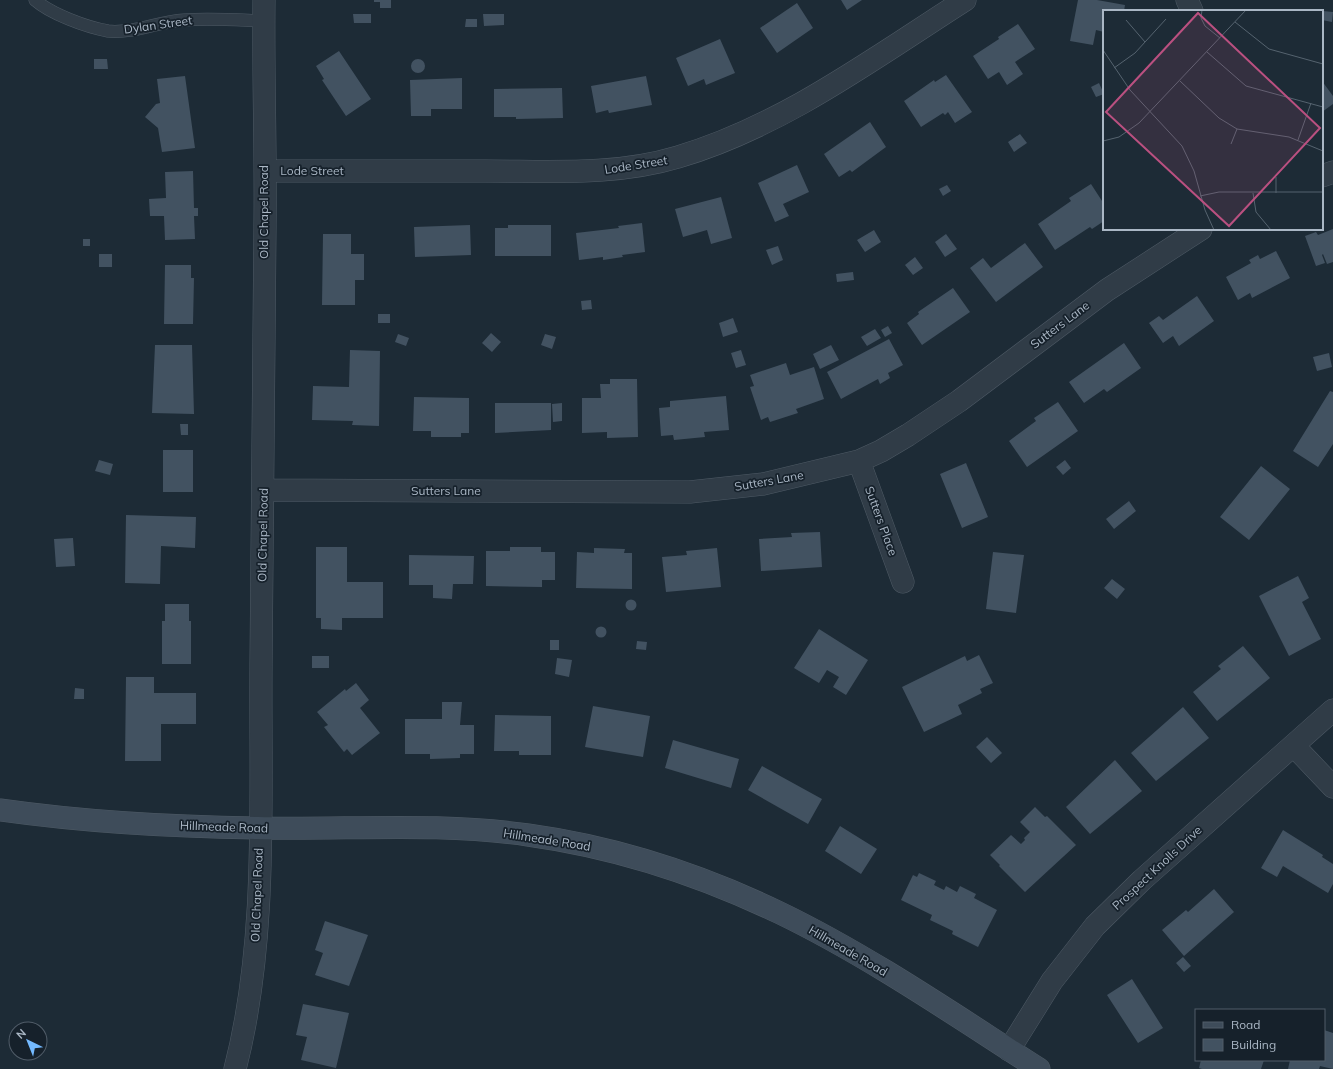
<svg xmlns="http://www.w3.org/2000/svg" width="1333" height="1069" font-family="Mulish,sans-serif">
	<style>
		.building { fill: #425261 }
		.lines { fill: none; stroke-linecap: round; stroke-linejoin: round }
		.lane-casing { stroke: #4e5a65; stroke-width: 13 }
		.street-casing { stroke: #4e5a65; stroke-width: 23 }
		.secondary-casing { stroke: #4e5a65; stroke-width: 23 }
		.lane { stroke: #303c47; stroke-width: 12 }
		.street { stroke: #303c47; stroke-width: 22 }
		.secondary { stroke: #3e4c5a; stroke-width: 22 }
		.labels { text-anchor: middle; stroke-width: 3.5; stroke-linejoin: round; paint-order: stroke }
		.street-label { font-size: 12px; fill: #aab7c5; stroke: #16212b }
		.inset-road { fill: none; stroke: #55636f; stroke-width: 1 }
		.view { fill: #ba5080; fill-opacity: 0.15; stroke: #ba5080; stroke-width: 2 }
		.inset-edge { fill: none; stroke: #aab7c5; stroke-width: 2 }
	</style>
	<rect width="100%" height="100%" fill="#1d2b36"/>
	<path class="building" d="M374,0h17v8h-11v-6h-6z
		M841,0h21l-15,10z
		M1078,0h19l28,5 -1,6h-20v21l-8,-2 -3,15 -23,-4z
		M797,3l16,25 -36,25 -17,-25z
		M1323,11l10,1 -1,10 -10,-2z
		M353,14h18v9h-17z
		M483,14h21v11l-20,1z
		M466,19h11v8h-12z
		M1018,24l17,25 -20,13 8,12 -16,11 -8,-13 -11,7 -15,-23 26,-17 -1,-2z
		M720,39l15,34 -29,12 -2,-6 -16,7 -12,-28z
		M339,51l32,48 -25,17 -24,-36 2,-1 -8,-13z
		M411 66a7 7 0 1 1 14 0a7 7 0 1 1-14 0Z
		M94,59h13l1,10h-14z
		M946,75l26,37 -17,11 -7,-11 -3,3 -2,-2 -22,14 -17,-26 30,-21 1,2z
		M185,76l10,72 -33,4 -4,-24 -13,-11 11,-13 4,-1 -3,-24z
		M646,76l6,29 -43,8 -1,-3 -12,3 -5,-27z
		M462,78v31h-31v7h-20l-1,-36z
		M1322,81l11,15v8l-11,8z
		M1099,83l5,11 -8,3 -5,-10z
		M562,88l1,30 -47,1v-2h-22v-28z
		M870,122l16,25 -34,25 -2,-2 -11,7 -15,-23z
		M1020,134l7,9 -13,9 -6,-10z
		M797,165l12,27 -26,12 6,12 -14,6 -17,-39z
		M193,171l1,37h4v8h-4l1,23 -30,1 -1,-24h-14l-1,-17 17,-1 -1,-26z
		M1091,184l13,20v17l-12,8 -2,-2 -35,23 -17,-26 33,-23 -2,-3z
		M947,185l4,6 -8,5 -4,-7z
		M721,197l11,41 -21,6 -4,-14 -24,7 -8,-28z
		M642,223l3,29 -23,3 1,2 -20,3v-3l-24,3 -3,-27 43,-5 -1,-2z
		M470,225l1,30 -56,2 -1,-30z
		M508,225h43v31h-56v-28h13z
		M1333,229v33l-6,2 -4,-10 -1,1 3,8 -9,3 -11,-30 11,-4 2,3z
		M874,230l7,12 -16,10 -8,-12z
		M323,234h28v20h13v26h-9v25h-33z
		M946,234l11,15 -12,8 -10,-15z
		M83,239h7v7h-7z
		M1025,243l18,24 -47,35 -26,-34 13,-10 8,10z
		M778,246l5,14 -11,5 -6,-15z
		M1276,251l14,27 -38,20 -2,-5 -12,7 -12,-23 25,-14 -2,-3 9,-5 2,4z
		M99,254h13v13h-13z
		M915,257l8,11 -10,7 -8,-10z
		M165,265h26v13h3l-1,46h-29z
		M853,272l1,8 -17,2 -1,-8z
		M953,288l17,24 -48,33 -15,-22 12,-9 -1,-2z
		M1197,296l17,25 -35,25 -6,-10 -10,7 -14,-20 10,-7 4,4z
		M591,300l1,9 -10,1 -1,-9z
		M378,314h12v9h-12z
		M733,318l5,14 -15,5 -4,-14z
		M888,326l4,7 -7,4 -4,-7z
		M875,329l6,9 -14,8 -6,-9z
		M491,333l10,9 -9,10 -10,-9z
		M398,334l11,4 -3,8 -11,-4z
		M545,334l11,3 -4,12 -11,-4z
		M889,339l14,26 -15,8 2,5 -10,6 -2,-5 -37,20 -14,-27z
		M1124,343l17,25 -34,24 -3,-3 -20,14 -15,-21z
		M155,345h37l2,69 -42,-1z
		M831,345l8,15 -19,9 -7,-15z
		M350,350l30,1 -1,75 -27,-1 1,-4 -41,-1 1,-34 36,1z
		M741,350l5,15 -10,3 -5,-15z
		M1329,353l3,14 -15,4 -4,-14z
		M786,363l4,12 24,-8 10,32 -28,10 2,4 -28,9 -2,-5 -7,3 -11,-33 4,-1 -4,-11z
		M610,379h27l1,58 -31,1v-6l-25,1v-35h19l-1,-14h10z
		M1330,391l3,1v52l-15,23 -25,-16z
		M726,396l3,34 -25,2 1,5 -31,3 -1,-5 -12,1 -2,-28 11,-1v-6z
		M414,397l55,1v35h-8v4h-30v-6h-18z
		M1058,402l20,29 -51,36 -18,-26 27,-20 -2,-3z
		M495,403h56v27l-56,3z
		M562,403v18l-9,1 -1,-18z
		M180,424h8v11h-7z
		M163,450h30v42h-30z
		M99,460l14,4 -3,11 -15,-4z
		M1065,460l6,8 -8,7 -7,-8z
		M966,463l22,54 -26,11 -22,-54z
		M1261,466l29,23 -41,51 -29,-23z
		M1129,501l7,10 -22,18 -8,-10z
		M126,515l70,2 -1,31 -34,-2 -1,38 -35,-1z
		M820,532l2,35 -61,4 -2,-32 33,-2 -1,-4z
		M73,538l2,28 -19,1 -2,-28z
		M316,547h31v35h36v36h-41v12l-21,-1v-11h-5z
		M510,547h31v5h14v28h-13v7l-56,-1v-35h24z
		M594,548l31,1 -1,4h8v36l-56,-1 1,-36 17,1z
		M717,548l4,39 -55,5 -4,-35 25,-2 -1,-4z
		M993,552l31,3 -8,58 -30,-4z
		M409,555l65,1 -1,28h-20l-1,15 -19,-1v-13h-24z
		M1298,576l11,22 -7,4 19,37 -32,17 -30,-60z
		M1112,579l13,10 -8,10 -13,-11z
		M625.5 605a5.5 5.5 0 1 1 11 0a5.5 5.5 0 1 1-11 0Z
		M165,604h24v17h2v43h-29v-43h3z
		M595.5 632a5.5 5.5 0 1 1 11 0a5.5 5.5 0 1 1-11 0Z
		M819,629l49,31 -22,35 -13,-8 6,-10 -12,-7 -8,13 -25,-15z
		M550,640h9v10h-9z
		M637,641l10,1 -1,8 -10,-1z
		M1243,646l27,32 -53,43 -24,-29 28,-23 -3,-3z
		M979,655l14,28 -13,6 2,4 -24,12 4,9 -38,18 -22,-45 63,-31 2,5z
		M312,656h17v12h-17z
		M557,658l15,2 -3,17 -14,-3z
		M126,677h28v16h42v31h-35v37h-36z
		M356,683l13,17 -9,8 20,25 -28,22 -5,-6 -3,3 -20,-25 4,-2 -11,-13 28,-23 1,2z
		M75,688l9,1v10h-10z
		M442,702h20l-2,23h14v29h-14v4l-30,1v-5h-25v-35h37z
		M593,706l57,10 -7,41 -58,-10z
		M1183,707l26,31 -53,43 -25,-28z
		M495,715l56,1v39h-32v-4h-25z
		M987,737l15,16 -11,10 -15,-16z
		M673,740l66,19 -8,29 -66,-20z
		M1115,760l27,31 -52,43 -24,-27z
		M762,766l60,33 -14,25 -60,-34z
		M1035,807l10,10 2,-1 29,29 -51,47 -26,-26 1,-1 -10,-10 21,-20 10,9 4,-4 -1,-2 6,-6 -10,-10z
		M840,826l37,23 -16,25 -36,-23z
		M1283,830l40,25 -1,2 11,7v20l-5,9 -45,-27 -6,11 -16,-9z
		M919,873l17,8 -2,4 10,5 2,-4 11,6 3,-6 16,8 -2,4 23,12 -19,37 -26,-13 1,-3 -23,-11 2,-5 -31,-15 12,-25 4,2z
		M1214,889l20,23 -50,44 -22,-26 24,-20 2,2z
		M325,921l43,14 -19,51 -34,-11 8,-22 -8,-3z
		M1183,957l8,9 -7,6 -8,-9z
		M1132,979l31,49 -25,15 -31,-48z
		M303,1004l46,9 -13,55 -35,-8 6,-23 -11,-2z
		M1324,1030l9,3v36l-13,-3 -1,3h-31l2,-9h34z
		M1201,1060h63l-3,9h-59l-3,-1z"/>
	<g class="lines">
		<defs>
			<path id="lane" d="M35,0c16,14 51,27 73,31 7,1 17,0 24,-1 18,-3 34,-9 52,-10 26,-2 53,0 80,1"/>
			<path id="street" d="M1187,0l5,11
				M265,171c73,0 147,0 220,0 65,0 130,5 193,-14 105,-31 196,-99 287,-157
				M1322,176l11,-4
				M859,461l44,121
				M263,490l427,2 73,-8 96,-23 22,-10 27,-16 51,-34 148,-111 94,-61
				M1294,746l39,41
				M1009,1050l43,-69 43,-55 47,-46 191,-170
				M235,1069c33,-127 25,-270 26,-402 2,-147 2,-294 4,-441 1,-75 -2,-151 -1,-226"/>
			<path id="secondary" d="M0,810c85,12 172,17 258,18 90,2 180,-6 270,7 87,12 173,40 252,78 89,43 176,103 259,156"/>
		</defs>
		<use href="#lane" class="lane-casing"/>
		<use href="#street" class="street-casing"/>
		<use href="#secondary" class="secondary-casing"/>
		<use href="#lane" class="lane"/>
		<use href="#street" class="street"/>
		<use href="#secondary" class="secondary"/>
	</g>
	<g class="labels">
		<g class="street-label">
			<text transform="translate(158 25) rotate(-8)" y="4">Dylan Street</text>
			<text transform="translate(636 165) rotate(-9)" y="4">Lode Street</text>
			<text x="312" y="175">Lode Street</text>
			<text transform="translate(264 212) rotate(-90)" y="4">Old Chapel Road</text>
			<text transform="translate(1060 325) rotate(-37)" y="4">Sutters Lane</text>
			<text transform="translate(769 481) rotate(-10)" y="4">Sutters Lane</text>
			<text x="446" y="495">Sutters Lane</text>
			<text transform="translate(881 521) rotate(70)" y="4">Sutters Place</text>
			<text transform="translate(263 535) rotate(-89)" y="4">Old Chapel Road</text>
			<text transform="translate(224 827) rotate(2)" y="4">Hillmeade Road</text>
			<text transform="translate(547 840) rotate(9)" y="4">Hillmeade Road</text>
			<text transform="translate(1157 868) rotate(-43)" y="4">Prospect Knolls Drive</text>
			<text transform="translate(257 895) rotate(-88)" y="4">Old Chapel Road</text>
			<text transform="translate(848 951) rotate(30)" y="4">Hillmeade Road</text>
		</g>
	</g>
	<g transform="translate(1103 10)">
		<rect width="220" height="220" fill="#1d2b36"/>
		<path class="inset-road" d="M99,0l-1,8 4,8 15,12M23,10l19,22M132,12l34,27 54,15M0,40l27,40 52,56 12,25 11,39 9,20M104,42l39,34 77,21M11,58l21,-15 31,-34M77,71l39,37 18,11 52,8 34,14M195,130l13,-37M0,131l16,-4 20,-14 107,-113M128,134l6,-15M150,183l3,19 15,18M173,183v-16M97,186l19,-4h104"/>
		<path class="view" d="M95,3l122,115 -91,98 -123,-114z"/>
		<rect width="220" height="220" class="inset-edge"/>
	</g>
	<rect x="1195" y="1009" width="130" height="52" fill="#16212b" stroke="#515d69"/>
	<rect x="1203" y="1022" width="20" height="6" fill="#3e4c5a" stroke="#515d69"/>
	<text x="1231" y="1029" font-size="12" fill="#aab7c5">Road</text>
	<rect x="1203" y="1039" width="20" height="12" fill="#425261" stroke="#515d69"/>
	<text x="1231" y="1049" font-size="12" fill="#aab7c5">Building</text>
	<g transform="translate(28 1041) rotate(317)"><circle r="19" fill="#16212b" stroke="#515d69"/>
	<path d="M0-3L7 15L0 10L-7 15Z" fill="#74baff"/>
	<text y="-6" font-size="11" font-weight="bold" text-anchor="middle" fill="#aab7c5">N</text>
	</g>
</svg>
